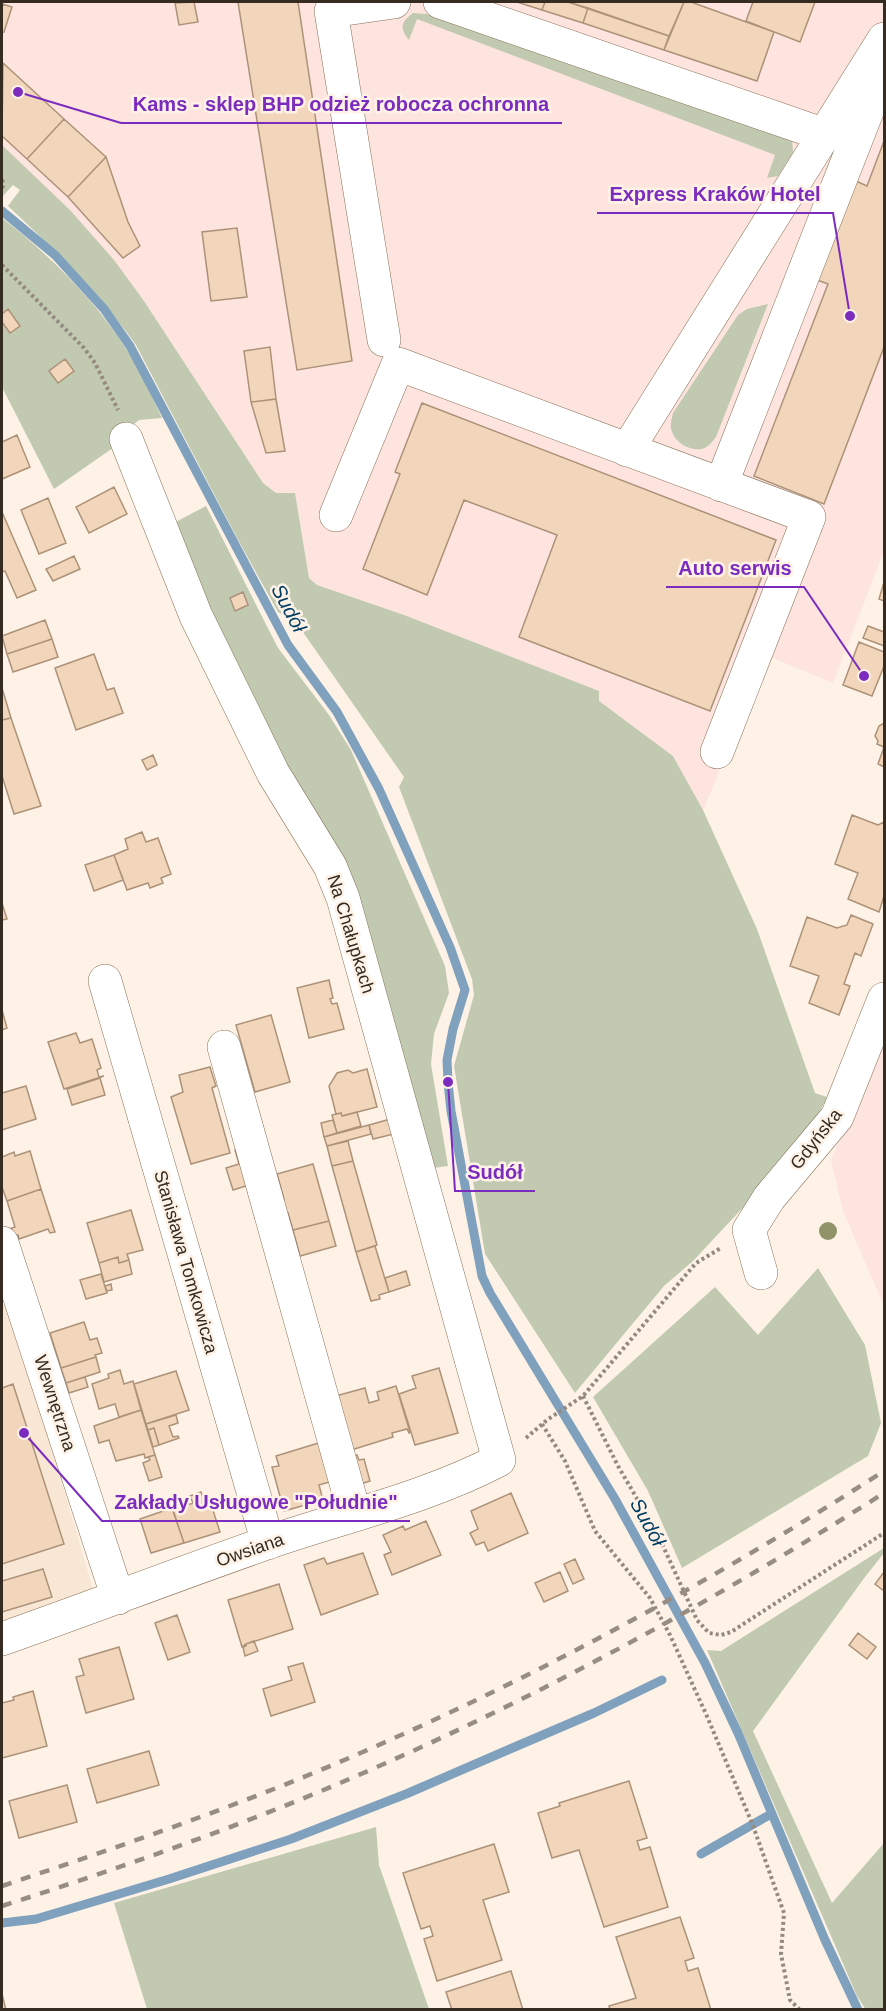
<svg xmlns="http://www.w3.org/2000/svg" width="886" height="2011" font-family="Helvetica,sans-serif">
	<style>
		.commercial { fill: #fee4de }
		.industrial { fill: #f9e7d6 }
		.green { fill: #c1c9b1 }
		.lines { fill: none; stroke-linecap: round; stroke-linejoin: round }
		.stream { stroke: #80a1be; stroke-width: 9 }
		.building { fill: #f2d6bb; stroke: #ac9279; stroke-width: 1.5 }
		.minor-casing { stroke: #887057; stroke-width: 34 }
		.path { stroke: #94897e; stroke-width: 4; stroke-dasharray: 3 3; stroke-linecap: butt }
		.minor { stroke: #fff; stroke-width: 33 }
		.rail { stroke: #988d82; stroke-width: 4.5; stroke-dasharray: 10 10; stroke-linecap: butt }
		.tree { fill: #919369 }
		.labels { text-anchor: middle; stroke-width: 5; stroke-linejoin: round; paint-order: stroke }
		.street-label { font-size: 18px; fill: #352b20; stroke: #fef2e7 }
		.water-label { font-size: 20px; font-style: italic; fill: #003d63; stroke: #fef2e7 }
		.leader { fill: none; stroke: #7b2cbf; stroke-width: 2 }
		.callout-dot { fill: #7b2cbf; stroke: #fef2e7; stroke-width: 2 }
		.callout-label { font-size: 20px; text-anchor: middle; font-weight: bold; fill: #7b2cbf; stroke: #fef2e7; stroke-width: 5; stroke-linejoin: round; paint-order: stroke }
	</style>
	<rect width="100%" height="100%" fill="#fef2e7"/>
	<path class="commercial" d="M2,2h882v549l-51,132 -65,-27 -65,154 -30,-54 -75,-55 -194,-86 -87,-30 -8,-7 -14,-85h-19l-13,-10 -119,-182 -74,-91 -68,-65z
		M884,1038v268l-41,-95 -12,-51z"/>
	<path class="industrial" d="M2,1278l91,311 -91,32z"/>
	<path class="green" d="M413,13l13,1 366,124 1,14 -15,24 -11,2 8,-23 -358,-136 -8,21c-10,-12 -8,-18 4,-27z
		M2,145l68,65 44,50 30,41 119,182 13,10h19l14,85 8,7 87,30 195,76v10l74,55 30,54 54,119 58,164 12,4 -22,44 -112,120 -29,25 -89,107 -90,-139 -31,-188 20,-71 -2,-16 -73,-192 5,-10 -106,-152 -20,-13 -41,-74 -101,-193c-36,-51 -82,-96 -128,-139l12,-16 -7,-5 -11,12z
		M2,218c45,35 89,78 121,126 16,23 27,49 39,74l-23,2 -21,17 2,6 -66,46 -52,-102z
		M768,304l-52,133c-4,5 -8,11 -15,12 -13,2 -28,-8 -30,-21 -1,-4 1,-10 2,-15l65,-98 9,-6z
		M206,506l72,142 51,67 22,35 94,216 4,27 -15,41 -3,30 17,102 -22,3 -153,-425 -105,-218z
		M818,1268l47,77 16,78 -13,33 -186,112 -34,-77 -55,-94 122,-110 43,48z
		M884,1548v5l-19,24 -112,154 79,172 52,-60v166l-18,1 -9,-14 -150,-346 14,1z
		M376,1827l3,38 50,144h-282l-33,-106z"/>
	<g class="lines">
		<path class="stream" d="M2,211l53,44 49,54 26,37 158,299 49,67 42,77 71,158 15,43 -12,39 -6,31 1,22 3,29 31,165 8,17 125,206 90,164 33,70 87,207 33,70
			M701,1854l70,-40
			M2,1923l34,-4 133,-40 122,-40 115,-45 104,-45 84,-36 68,-33"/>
	</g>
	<path class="building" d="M194,2l4,20 -19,3 -4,-22z
		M238,2h60l54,359 -55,9z
		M517,2h28l-3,8z
		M545,2h23l20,6 -5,15 -41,-13z
		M568,2h116l-15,34z
		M684,2h7l83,30 -17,49 -93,-31z
		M753,2h62l-15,40 -54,-21z
		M2,4l10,3 -8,25 -2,1z
		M588,8l81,28 -5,14 -81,-27z
		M3,63l61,56 -37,40 -25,-23z
		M64,119l42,38 -38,40 -41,-38z
		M884,141v206l-60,157 -70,-28 74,-192 -11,-4 39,-99 11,5z
		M106,157l22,65 12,24 -17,12 -55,-61z
		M237,228l10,69 -36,4 -9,-69z
		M8,309l12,17 -10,7 -8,-11v-8z
		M270,347l6,52 -25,3 -7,-51z
		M65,359l9,12 -16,12 -9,-12z
		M276,399l9,52 -19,2 -15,-51z
		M422,403l354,137 -66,171 -191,-74 38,-102 -93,-35 -37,95 -64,-26 37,-95 -5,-2z
		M17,435l13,32 -28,12v-37z
		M114,487l13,27 -38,19 -13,-26z
		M48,498l18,45 -27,11 -18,-44z
		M2,512l34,78 -19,8 -12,-27 -3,1z
		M74,556l6,13 -27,12 -7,-12z
		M884,582v19l-5,-2z
		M243,592l5,13 -13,6 -5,-13z
		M45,620l7,19 -45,15 -5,-18z
		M868,626l16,6v14l-21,-8z
		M52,639l6,18 -45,15 -6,-18z
		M859,642l25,10v14l-12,30 -29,-11z
		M94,654l13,36 7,-2 9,25 -47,17 -21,-62z
		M2,688l9,30 -9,2z
		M11,718l30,88 -27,8 -12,-38v-56z
		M884,723v44l-6,-3 6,-17 -7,-3 1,-3 -3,-5 4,-10z
		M153,755l4,10 -10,5 -5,-10z
		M852,815l26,10 6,-3v74l-5,16 -31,-13 10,-26 -23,-9z
		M142,832l4,10 12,-4 13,36 -10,4 2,5 -13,5 -2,-5 -21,7 -13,-35 14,-6 -3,-10z
		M114,855l9,25 -29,11 -9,-26z
		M2,903l5,16 -5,1z
		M851,915l22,9 -12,32 -6,-3 -11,31 6,2 -11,29 -30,-12 10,-27 -29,-10 17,-49 30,11 10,-3z
		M329,980l4,18 -3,1 2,5 5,-1 7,26 -35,9 -12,-50z
		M2,1010l5,18 -5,2z
		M271,1015l19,67 -35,10 -19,-67z
		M76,1033l4,10 12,-4 9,29 -4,2 2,7 5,-1 -40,13 -16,-47z
		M210,1067l6,19 -4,2 18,65 -39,11 -20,-67 12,-5 -4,-17z
		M367,1069l10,38 -35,9 -1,-3 -5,1 -7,-28 8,-13 11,-3 5,3z
		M100,1078l5,17 -33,10 -5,-16z
		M26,1086l10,33 -34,11v-37z
		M357,1112l4,14 -24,7 -5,-18 9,-2 1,3z
		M394,1118l4,15 -25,6 -4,-14z
		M333,1120l4,13 -13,4 -3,-14z
		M369,1125l2,9 -44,12 -3,-9z
		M348,1141l5,20 -21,5 -5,-20z
		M242,1148l10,36 -19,6 -7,-22 13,-4 -4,-14z
		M30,1151l11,38 -34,12 -5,-14v-30l12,-5 1,4z
		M353,1161l24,84 -21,7 -24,-86z
		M313,1164l16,57 -36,9 -5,-17 -6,2 -3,-13 5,-3 -7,-25z
		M41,1189l14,43 -5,1 -2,-4 -29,10 -1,-4 -6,2 -3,-8 6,-2 -8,-26z
		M131,1210l12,40 -16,4 2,6 -10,3 -1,-6 -19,6 -12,-40z
		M329,1221l7,25 -36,10 -7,-26z
		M375,1246l14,46 -10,3 1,4 -9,2 -15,-49z
		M118,1257l1,6 10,-3 3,14 -28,8 -5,-19z
		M406,1271l4,14 -21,7 -4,-14z
		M101,1274l6,19 -21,6 -6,-19z
		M111,1284l1,6 -5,1 -2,-5z
		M84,1322l6,18 7,-2 5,15 -7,2 1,2 -35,11 -11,-35z
		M96,1357l4,15 -34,11 -5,-15z
		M439,1368l19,65 -43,12 -16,-51 17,-6 -4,-12z
		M120,1370l4,14 9,-3 8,29 -22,7 -4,-13 -16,5 -7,-25 17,-6 -1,-4z
		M176,1371l13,39 -43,14 -12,-40z
		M85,1377l3,10 -19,6 -3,-10z
		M13,1384l51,160 -62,20v-176z
		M396,1386l14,46 -1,1 -2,-4 -15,4 1,4 -45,14 -16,-54 33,-9 4,15 10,-3 -2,-8z
		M141,1410l14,45 -10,3 -1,-4 -28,7 -7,-21 -10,3 -5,-17z
		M176,1415l2,8 -9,3 4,11 5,-1 1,2 -20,7 -5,-17 -6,2 -2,-6z
		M154,1428l5,17 -6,2 -5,-17z
		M325,1441l11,39 -17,5 4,15 -39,11 -12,-44 7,-1 -3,-10z
		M155,1455l7,22 -13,4 -6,-18 7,-3 -2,-3z
		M357,1455l2,5 5,-1 6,22 -16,5 -8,-27z
		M201,1492l3,8 5,-2 11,34 -36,11 -11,-33 20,-7 -3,-7z
		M511,1493l17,40 -40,18 -4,-9 -8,3 -6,-12 8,-4 -7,-18z
		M172,1508l12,35 -33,10 -11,-34z
		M426,1521l15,34 -49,20 -8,-20 7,-3 -8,-17 20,-9 2,4z
		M363,1553l15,41 -57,21 -17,-50 20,-7 3,6z
		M575,1559l9,20 -11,5 -9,-20z
		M43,1569l9,28 -50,15v-31z
		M560,1572l8,19 -24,11 -9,-19z
		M884,1572v19l-9,-7z
		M279,1584l14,45 -47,15 -4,3 -14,-47z
		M177,1615l13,37 -22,8 -13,-37z
		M858,1633l18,14 -9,12 -18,-14z
		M254,1641l4,10 -13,5 -2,-9 3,-1v-2z
		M119,1647l15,52 -48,14 -10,-36 8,-2 -5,-16z
		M303,1663l12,39 -44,14 -8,-27 29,-9 -4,-13z
		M33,1691l14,55 -45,12v-55l12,-3 -1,-3z
		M149,1751l10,34 -62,18 -10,-34z
		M629,1781l18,57 -10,3 3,9 10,-3 18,60 -64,20 -25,-77 -27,8 -14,-45 22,-7 -1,-3z
		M67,1785l10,37 -58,16 -10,-37z
		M494,1844l15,48 -26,8 19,60 -65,21 -13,-42 9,-3 -3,-10 -9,3 -18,-56z
		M680,1917l14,41 -9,3 3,10 10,-3 13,42h-101l-1,-4 27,-8 -20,-61z
		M511,1971l12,39h-71l-6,-18z
		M2,1994l4,16h-4z"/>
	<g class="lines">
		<defs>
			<path id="minor" d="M440,2l385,133
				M384,340l-53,-329 63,-9
				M627,450l257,-411
				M721,485l163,-417
				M336,515l62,-151 411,153 -92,235
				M105,981l163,562
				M224,1047l131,468
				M2,1243l116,355
				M761,1273l-12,-43 20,-32 68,-81 47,-118
				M2,1639c88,-31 176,-65 265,-96 75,-26 162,-46 232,-83l-156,-562 -13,-32 -57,-93 -77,-157 -70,-177"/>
		</defs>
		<use href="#minor" class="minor-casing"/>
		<path class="path" d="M2,180l2,4 -2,4
			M2,265l82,83 11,15 23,47
			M583,1396l35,70 39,67 40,87 12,13 12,2 10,-3 153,-99
			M542,1424l23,37 30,70 55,67 20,37 36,79 46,109 32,90 -3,41 9,46 10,10
			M526,1438l21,-18 36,-24 113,-133 25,-15"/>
		<use href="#minor" class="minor"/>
		<path class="rail" d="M2,1886c122,-41 245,-83 363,-135 181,-79 354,-174 519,-280
			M2,1906c121,-39 242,-81 359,-132 182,-79 356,-175 523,-281"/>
	</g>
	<circle class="tree" cx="828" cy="1231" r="9"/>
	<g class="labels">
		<g class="street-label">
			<text transform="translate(351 934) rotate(73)" y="6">Na Chałupkach</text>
			<text transform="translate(816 1139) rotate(-52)" y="6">Gdyńska</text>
			<text transform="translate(186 1262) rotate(74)" y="6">Stanisława Tomkowicza</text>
			<text transform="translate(55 1403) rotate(72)" y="6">Wewnętrzna</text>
			<text transform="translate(250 1550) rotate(-19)" y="6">Owsiana</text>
		</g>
		<g class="water-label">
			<text transform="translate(289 608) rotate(62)" y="7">Sudół</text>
			<text transform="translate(648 1522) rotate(61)" y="7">Sudół</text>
		</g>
	</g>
	<path class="leader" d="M18 92L121 123H562M850 316L833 213H597M864 676L804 587H666M448 1082L455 1191H535M24 1433L102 1521H410"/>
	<g class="callout-dot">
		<circle cx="18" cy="92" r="6"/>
		<circle cx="850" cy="316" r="6"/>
		<circle cx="864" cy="676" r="6"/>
		<circle cx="448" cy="1082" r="6"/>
		<circle cx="24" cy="1433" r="6"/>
	</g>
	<g class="callout-label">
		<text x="341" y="111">Kams - sklep BHP odzież robocza ochronna</text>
		<text x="715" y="201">Express Kraków Hotel</text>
		<text x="735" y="575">Auto serwis</text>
		<text x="495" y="1179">Sudół</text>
		<text x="256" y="1509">Zakłady Usługowe "Południe"</text>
	</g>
	<rect width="886" height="2011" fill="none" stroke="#352b20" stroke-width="6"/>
</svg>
